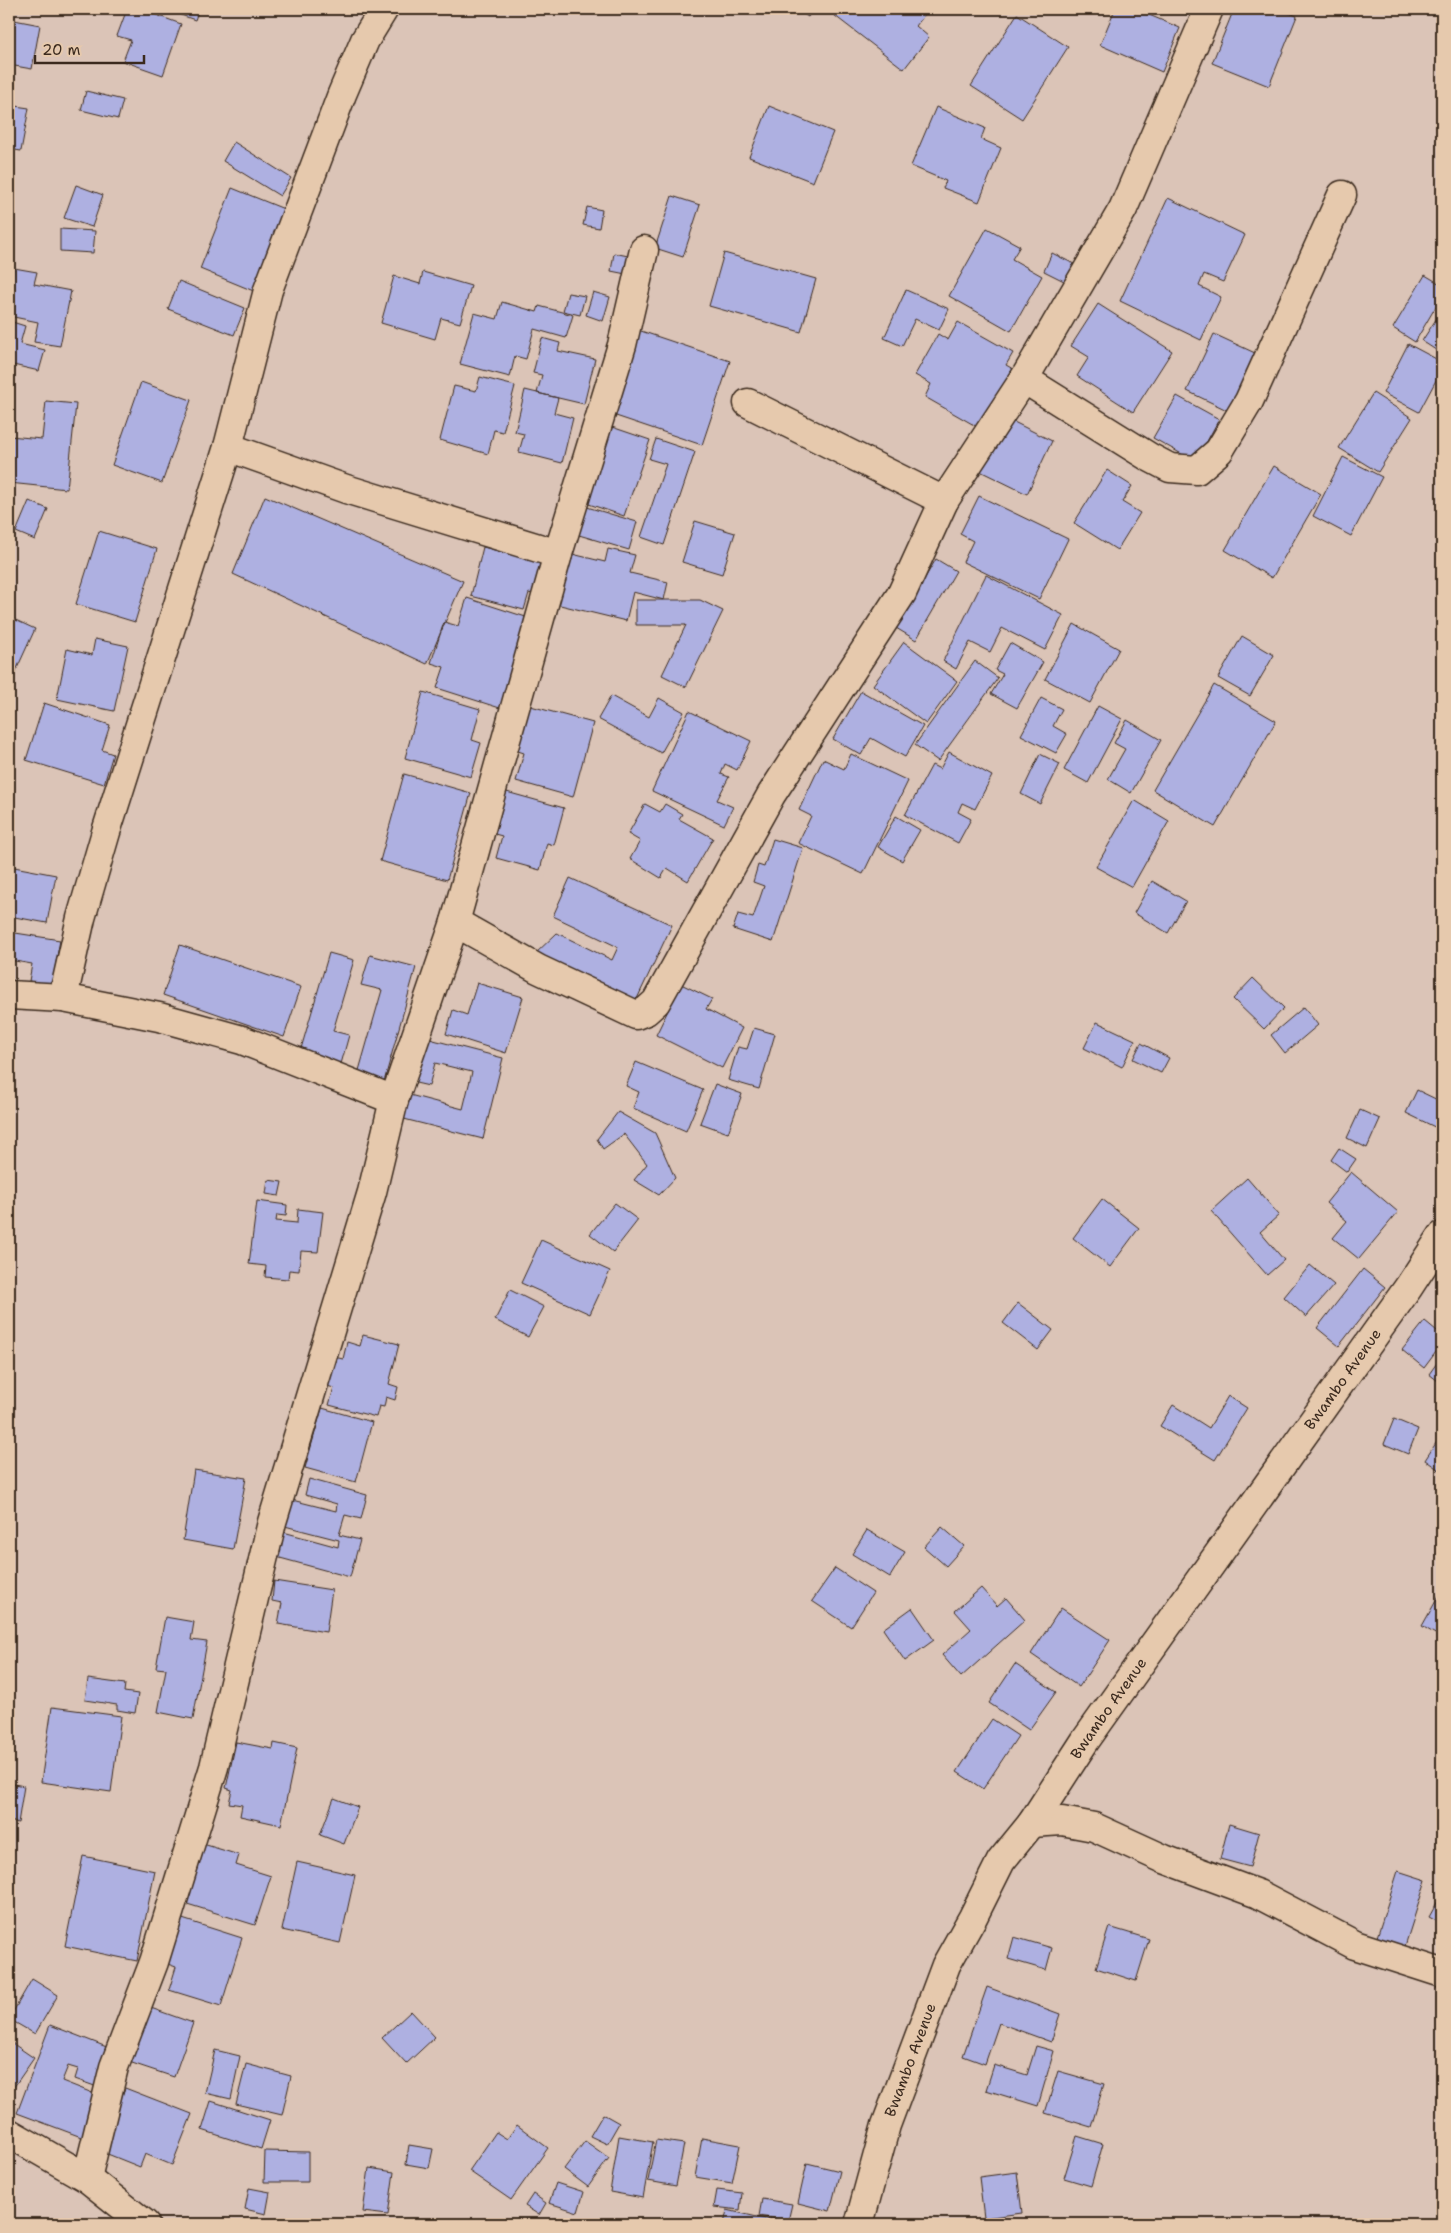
<svg xmlns="http://www.w3.org/2000/svg" width="1451" height="2233" font-family="'Shantell Sans',sans-serif">
	<style>
		.building { fill: #aeb0e1; stroke: #3b2a1e }
		.lines { fill: none; stroke-linecap: round; stroke-linejoin: round }
		.minor-casing { stroke: #3b2a1e; stroke-width: 31 }
		.minor { stroke: #e6c9ad; stroke-width: 28 }
		.labels { text-anchor: middle; stroke-width: 5; stroke-linejoin: round; paint-order: stroke }
		.street-label { font-size: 15px; fill: #3b2a1e; stroke: #e6c9ad }
	</style>
	<rect width="100%" height="100%" fill="#dbc4b7"/>
	<filter id="ink" filterUnits="userSpaceOnUse"><feTurbulence type="fractalNoise" baseFrequency=".02" numOctaves="2"/><feDisplacementMap in="SourceGraphic" scale="10" xChannelSelector="R" yChannelSelector="G"/><feConvolveMatrix kernelMatrix="1 2 1 2 8 2 1 2 1" color-interpolation-filters="sRGB"/></filter>
	<g filter="url(#ink)">
		<path class="building" d="M127,9h13l41,15 -18,51 -40,-14 8,-21 -14,-4z
			M164,9h35l-4,11z
			M796,9h17l-5,8z
			M826,9h103l-13,17 13,11 -25,32z
			M1115,9h20l45,19 -18,44 -62,-27z
			M1234,9h45l18,7 -28,70 -57,-23z
			M1017,14l51,33 -46,72 -51,-33z
			M9,19l31,6 -8,44 -23,-4z
			M86,91l37,9 -5,19 -37,-9z
			M9,105l20,3 -8,43 -12,-2z
			M769,106l64,26 -20,50 -64,-25z
			M936,107l49,21 -4,11 20,9 -22,54 -36,-14 3,-7 -35,-15z
			M234,142l57,36 -11,18 -57,-35z
			M76,185l27,10 -11,32 -28,-9z
			M232,188l57,23 -33,81 -56,-23z
			M672,196l28,9 -17,52 -28,-9z
			M1168,198l77,37 -22,47 -19,-8 -5,12 22,11 -20,43 -81,-39z
			M587,207l15,3 -3,18 -16,-3z
			M987,228l33,18 -8,13 30,17 -31,55 -62,-35z
			M60,229l35,2 -2,22 -33,-2z
			M614,253l14,3 -2,18 -15,-3z
			M724,253l92,26 -15,53 -92,-26z
			M1052,253l22,11 -8,18 -22,-11z
			M14,268l23,4 -3,12 37,7 -11,55 -26,-4 4,-20 -29,-6v-20z
			M423,272l48,14 -11,37 -19,-5 -6,21 -54,-16 13,-47 26,8z
			M1425,275l17,10v11l-27,46 -22,-14z
			M179,281l66,27 -11,27 -66,-26z
			M906,290l43,19 -10,21 -24,-11 -13,27 -18,-8z
			M593,292l17,5 -7,24 -17,-6z
			M568,293l17,3 -5,19 -17,-4z
			M502,302l35,10 2,-6 34,9 -7,23 -32,-9 -8,30 -11,-3 -5,21 -50,-13 14,-51 23,6z
			M1098,304l74,47 -39,61 -56,-36 12,-19 -18,-11z
			M1442,310v44l-20,-13z
			M9,321l16,5 -5,18 25,6 -6,21 -30,-7z
			M958,322l55,31 -7,12 9,5 -34,59 -56,-32 6,-13 -16,-9 23,-41 10,6z
			M632,328l98,33 -28,84 -98,-33z
			M1214,334l41,19 -26,58 -42,-20z
			M542,338l18,5 -2,8 37,8 -11,45 -47,-11 5,-18 -9,-2z
			M1408,344l34,18v7l-23,43 -36,-19z
			M480,377l35,9 -12,46 -9,-2 -6,24 -48,-14 14,-54 22,5z
			M141,382l50,18 -29,83 -50,-18z
			M525,390l33,8 -4,15 19,5 -11,45 -43,-11 5,-18 -9,-2z
			M1373,393l39,25 -34,54 -39,-24z
			M1177,396l42,23 -23,43 -43,-24z
			M46,401l30,3 -9,85 -58,-6v-47l33,3z
			M1006,418l46,23 -25,53 -47,-23z
			M603,424l47,16 -26,76 -47,-16z
			M656,439l39,13 -31,93 -23,-8 25,-73 -17,-5z
			M1343,457l39,20 -31,59 -38,-20z
			M1274,466l47,28 -49,84 -47,-28z
			M1107,470l25,16 -10,16 18,11 -23,37 -43,-27z
			M265,496l198,85 -36,83 -194,-90z
			M979,496l89,43 -29,60 -76,-37 10,-21 -13,-7z
			M29,501l19,8 -13,31 -19,-8z
			M577,504l60,18 -8,28 -60,-18z
			M695,521l40,12 -13,41 -40,-12z
			M99,531l58,18 -22,73 -59,-18z
			M483,547l61,16 -8,32 -7,-2 -5,17 -53,-14z
			M608,549l27,6 -5,18 38,9 -4,18 -31,-8 -7,29 -70,-17 12,-51 37,9z
			M936,559l20,12 -40,69 -20,-12z
			M986,575l77,40 -18,35 -43,-22 -12,24 -20,-10 -14,27 -13,-8z
			M467,598l65,21 -29,90 -66,-21 7,-21 -13,-4 13,-41 14,4z
			M636,600h64l23,11 -37,76 -24,-12 24,-50h-50z
			M9,617l26,12 -26,57z
			M1074,624l45,25 -29,54 -45,-24z
			M1242,636l32,19 -24,41 -32,-18z
			M95,639l33,7 -14,65 -57,-12 10,-50 25,6z
			M904,642l53,39 -31,43 -53,-39z
			M1010,643l33,19 -26,46 -26,-14 12,-20 -8,-4z
			M975,661l23,17 -60,83 -23,-16z
			M1214,685l62,36 -61,106 -62,-37z
			M861,691l62,35 -18,31 -34,-19 -10,17 -28,-16z
			M423,692l57,17 -8,31 9,3 -10,34 -66,-19z
			M611,696l38,21 10,-19 25,14 -23,41 -63,-34z
			M1041,698l21,11 -9,17 14,8 -11,19 -35,-18z
			M44,703l66,22 -8,25 11,4 -9,30 -78,-24z
			M527,705l66,18 -20,74 -57,-16 8,-28 -9,-3z
			M1098,706l24,13 -34,64 -24,-13z
			M689,711l62,30 -14,29 -12,-6 -4,10 8,3 -12,23 16,7 -9,18 -72,-34z
			M1127,720l34,20 -30,53 -23,-14 17,-30 -11,-6z
			M949,752l43,24 -17,33 -13,-6 -4,9 13,7 -13,24 -53,-28 27,-50 8,4z
			M851,754l57,27 -45,93 -65,-31 13,-27 -12,-6 24,-51 21,10z
			M1040,754l20,10 -20,40 -19,-10z
			M404,774l67,19 -24,87 -67,-19z
			M503,791l61,17 -10,37 -7,-2 -7,27 -44,-12 6,-22 -11,-3z
			M1134,800l35,21 -37,66 -36,-20z
			M645,804l15,8 5,-8 17,10 -3,5 34,19 -25,43 -21,-13 -6,10 -31,-19 10,-18 -12,-7z
			M896,816l24,14 -18,31 -24,-14z
			M773,839l30,9 -30,94 -40,-13 5,-15 15,4 11,-32 -11,-4 5,-17 6,2z
			M9,866l47,9 -9,48 -38,-7z
			M570,878l102,47 -36,76 -101,-47 22,-21 55,27 6,-13 -65,-31z
			M1152,881l34,20 -18,32 -34,-20z
			M9,932l51,8 -8,45 -23,-4 3,-17 -23,-4z
			M180,945l121,42 -17,50 -121,-42z
			M329,953l25,7 -21,71 16,4 -8,29 -41,-12z
			M370,955l46,12 -34,122 -26,-8 26,-91 -21,-5z
			M1253,978l31,30 -20,21 -31,-30z
			M477,983l46,14 -17,56 -60,-19 7,-24 14,5z
			M681,984l31,15 -6,10 36,19 -20,40 -66,-33z
			M1304,1007l14,18 -33,28 -14,-18z
			M1097,1022l38,18 -13,27 -38,-19z
			M754,1028l21,6 -16,55 -31,-9 10,-33 9,2z
			M418,1036l85,22 -20,81 -87,-22 6,-24 61,16 9,-37 -37,-9 -6,23 -22,-5z
			M1141,1043l28,15 -8,15 -28,-14z
			M636,1062l67,28 -17,41 -53,-23 6,-16 -13,-6z
			M715,1084l27,10 -14,39 -28,-10z
			M1417,1090l25,12 -1,28 -35,-17z
			M1360,1110l20,9 -13,29 -20,-10z
			M618,1112l37,21 20,45 -16,17 -25,-15 13,-16 -23,-30 -21,15 -6,-10z
			M1339,1148l17,11 -9,13 -16,-12z
			M1351,1172l47,40 -39,47 -26,-21 14,-17 -21,-18z
			M1247,1178l32,37 -19,17 24,28 -17,15 -56,-64z
			M268,1180l14,2 -3,14 -13,-2z
			M1102,1199l37,29 -29,39 -37,-29z
			M257,1201l30,4 -1,11 -9,-1 -1,6 21,2 1,-14 25,3 -5,40 -17,-1 -2,20 -10,-1 -1,9 -23,-2 1,-11 -17,-2z
			M615,1203l23,17 -25,32 -23,-18z
			M541,1240l69,31 -20,43 -69,-31z
			M1310,1265l24,20 -28,32 -22,-20z
			M1363,1269l22,18 -46,59 -22,-18z
			M510,1290l34,17 -16,30 -33,-17z
			M1018,1303l35,27 -15,20 -35,-27z
			M1425,1321l17,14v9l-18,24 -22,-18z
			M363,1335l36,9 -10,40 9,3 -3,13 -9,-3 -2,10 -5,-1 -3,11 -47,-12 5,-17 -7,-2 7,-29 9,2 4,-17 13,4z
			M1442,1356v28l-13,-10z
			M1228,1396l19,12 -32,52 -55,-34 13,-21 36,23z
			M322,1408l50,14 -16,60 -51,-14z
			M1394,1419l24,10 -10,25 -24,-10z
			M1438,1440l4,2v30l-17,-12z
			M194,1470l52,8 -13,71 -50,-9z
			M309,1479l58,16 -6,24 -16,-4 -6,20 21,5 -10,37 -81,-22 7,-25 62,17 1,-7 -62,-16 7,-26 52,13 1,-7 -32,-9z
			M942,1527l22,19 -18,20 -22,-19z
			M867,1530l38,22 -15,25 -38,-23z
			M835,1568l38,25 -22,34 -39,-26z
			M274,1581l58,9 -6,42 -48,-8 4,-21 -10,-2z
			M981,1588l16,18 9,-8 19,22 -64,57 -19,-22 29,-26 -16,-18z
			M1442,1590v48l-20,-12z
			M912,1608l22,32 -29,21 -22,-32z
			M1061,1608l49,32 -31,47 -48,-33z
			M165,1617l29,5 -3,18 16,2 -14,77 -35,-7 8,-43 -10,-1z
			M1015,1664l41,28 -27,38 -40,-27z
			M88,1679l37,5 -1,8 14,2 -3,19 -18,-3v-5l-32,-5z
			M52,1707l69,9 -10,76 -70,-10z
			M992,1719l26,17 -35,53 -26,-17z
			M236,1742l37,7 1,-6 23,5 -16,77 -41,-9 2,-11 -13,-2 3,-13 -6,-2z
			M9,1783l15,3 -6,37 -9,-2z
			M334,1798l24,9 -14,37 -24,-9z
			M1229,1824l30,9 -9,34 -30,-8z
			M203,1844l36,11 -3,10 35,11 -16,49 -71,-22z
			M83,1856l72,15 -18,90 -72,-15z
			M297,1862l58,13 -15,68 -58,-13z
			M1398,1871l28,9 -21,66 -28,-9z
			M1439,1899l3,2v23l-13,-7z
			M176,1917l66,21 -21,68 -52,-16 7,-23 -14,-5z
			M1109,1927l40,12 -13,42 -40,-13z
			M1014,1937l38,11 -6,22 -38,-11z
			M32,1979l26,16 -23,39 -26,-15z
			M987,1987l73,27 -9,28 -52,-19 -14,41 -22,-8z
			M148,2007l45,16 -19,54 -45,-15z
			M411,2011l24,26 -29,27 -24,-26z
			M50,2025l67,26 -14,38 -28,-10 3,-10 -10,-3 -6,15 38,15 -16,42 -67,-25z
			M9,2041l25,17 -25,36z
			M1036,2046l18,5 -16,55 -52,-16 8,-25 33,10z
			M215,2050l25,6 -9,43 -26,-6z
			M246,2064l45,12 -9,39 -46,-11z
			M1058,2071l46,13 -13,43 -46,-14z
			M125,2088l67,26 -20,51 -27,-11 -5,13 -40,-16z
			M211,2101l59,19 -9,29 -59,-19z
			M603,2114l16,9 -12,21 -17,-8z
			M517,2125l31,23 -37,52 -42,-29 27,-39 11,7z
			M619,2136l34,6 -10,56 -33,-6z
			M1077,2136l26,8 -12,42 -27,-8z
			M702,2138l38,7 -8,38 -37,-6z
			M656,2140l28,4 -8,42 -28,-5z
			M585,2141l24,17 -21,29 -24,-18z
			M409,2145l24,4 -4,19 -23,-4z
			M265,2151l43,1v30h-44z
			M807,2163l33,8 -10,40 -32,-8z
			M369,2168l25,4 -6,43 -25,-3z
			M1017,2172l5,41 -38,5 -5,-41z
			M556,2183l28,9 -6,20 -29,-9z
			M249,2188l21,4 -4,22 -21,-5z
			M717,2190l25,3 -2,17 -26,-3z
			M533,2194l13,9 -7,12 -14,-9z
			M762,2199l30,5 -4,17 -29,-5z
			M727,2210l43,10 -1,4h-45z"/>
		<g class="lines">
			<defs>
				<g id="minor">
					<path d="M1024,379l125,78 21,11 27,2 22,-19 30,-50 93,-206"/>
					<path d="M748,403l196,98"/>
					<path d="M228,447l118,42 212,65"/>
					<path d="M455,922l83,47 98,46 10,-4 10,-9 115,-207 131,-202 42,-92 80,-122 99,-170 86,-200"/>
					<path d="M9,995l54,3 96,19 83,23 152,60"/>
					<path d="M63,998l18,-80 25,-86 122,-385 40,-157 74,-196 23,-54 19,-31"/>
					<path d="M1032,1823l30,-2 32,6 70,32 94,35 97,51 87,28"/>
					<path d="M9,2133l78,45 58,46"/>
					<path d="M87,2178l27,-111 40,-105 60,-195 58,-245 100,-330 22,-92 61,-178 103,-368 64,-209 22,-95"/>
					<path id="s1" d="M859,2224l27,-99 60,-160 27,-48 28,-56 31,-38 53,-82 323,-453 34,-52"/>
				</g>
			</defs>
			<use href="#minor" class="minor-casing"/>
			<use href="#minor" class="minor"/>
		</g>
	</g>
	<g class="labels">
		<g class="street-label">
			<text dy="5" stroke="none"><textPath href="#s1" startOffset="982">Bwambo Avenue</textPath></text>
			<text dy="5" stroke="none"><textPath href="#s1" startOffset="578">Bwambo Avenue</textPath></text>
			<text dy="5" stroke="none"><textPath href="#s1" startOffset="172">Bwambo Avenue</textPath></text>
		</g>
	</g>
	<rect width="1451" height="2233" fill="none" stroke="#e6c9ad" stroke-width="30"/>
	<rect x="15" y="15" width="1421" height="2203" fill="none" stroke="#3b2a1e" stroke-width="2" filter="url(#ink)"/>
	<path d="M35 55v8h109v-8" fill="none" stroke="#3b2a1e" stroke-width="2.5"/>
	<text x="42" y="55" font-size="15" fill="#3b2a1e" stroke="#e6c9ad" stroke-width="4" paint-order="stroke">20 m</text>
</svg>
